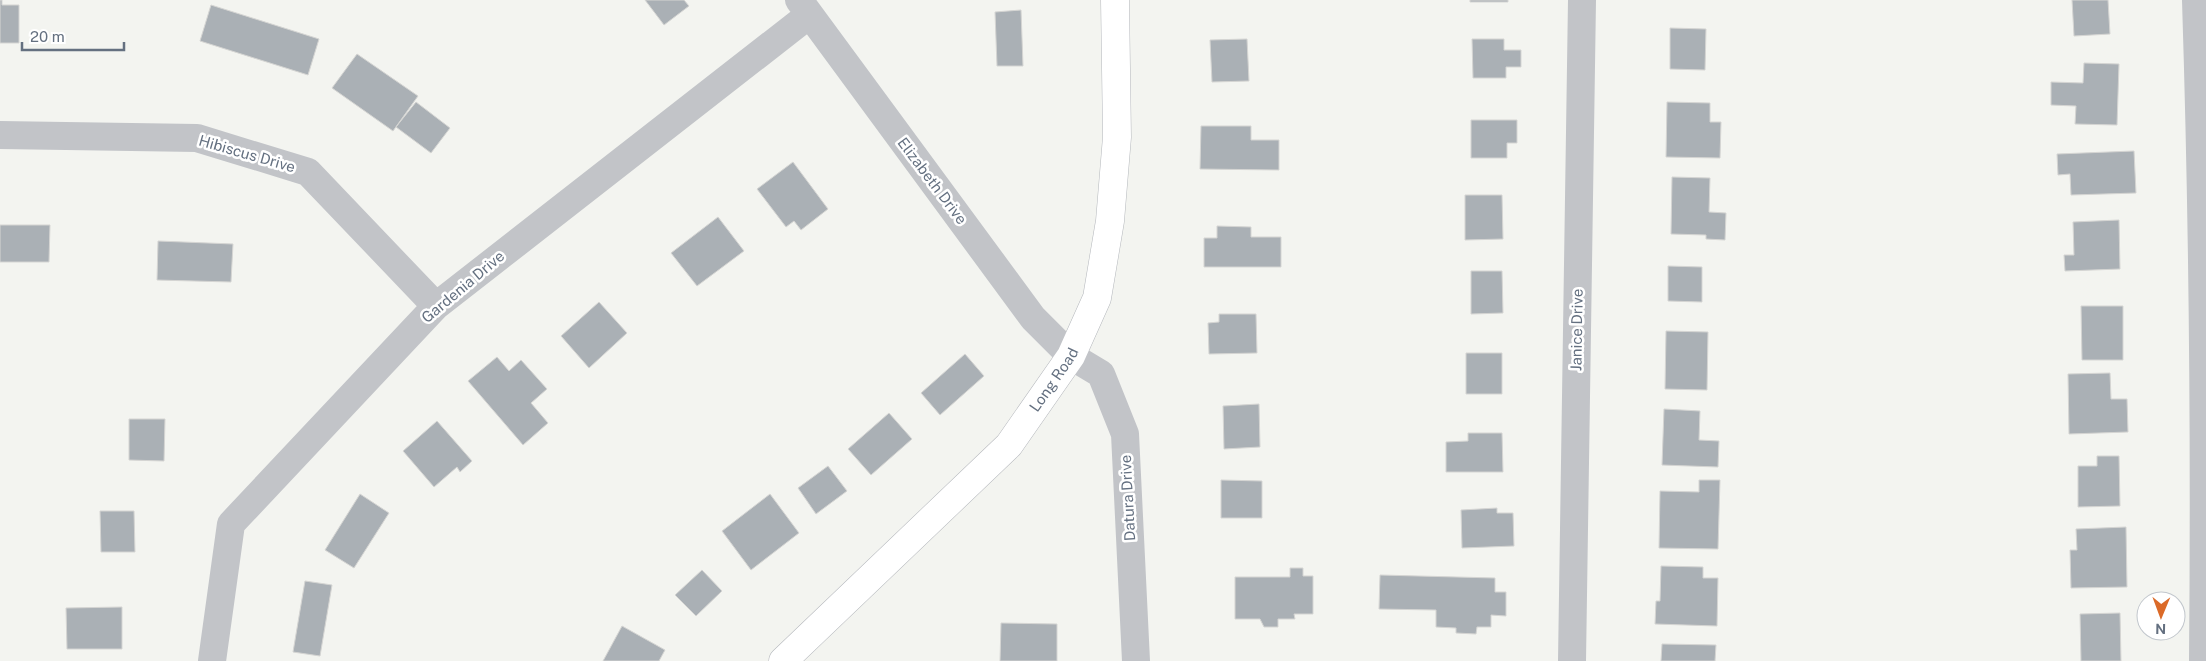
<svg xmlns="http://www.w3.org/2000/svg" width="2206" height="661" font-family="'Public Sans',sans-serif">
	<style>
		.building { fill: #aab0b5; stroke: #d5d5d3 }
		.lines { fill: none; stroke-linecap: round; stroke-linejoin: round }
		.secondary-casing { stroke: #b4b7bc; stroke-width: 29 }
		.street { stroke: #c2c4c8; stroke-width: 28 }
		.secondary { stroke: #fff; stroke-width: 28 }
		.labels { text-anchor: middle; stroke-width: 5; stroke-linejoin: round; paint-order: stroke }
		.street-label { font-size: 15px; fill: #647080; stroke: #fff }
	</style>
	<rect width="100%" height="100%" fill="#f3f4f0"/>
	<path class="building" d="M0,0h2v5h17v38h-19z
		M645,0h39l5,6 -25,19z
		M1470,0h38v2h-38z
		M2072,0h36l2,34 -36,2z
		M211,5l108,34 -11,36 -108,-34z
		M1021,10l2,56h-26l-2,-54z
		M1670,28l36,1 -1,41 -35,-1z
		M1247,39l2,42 -37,1 -2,-42z
		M1472,39h32v11h17v17h-15v11h-33z
		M357,54l61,42 -25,35 -61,-43z
		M2084,63l35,1 -2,61 -42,-1 1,-18 -25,-1v-23l32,1z
		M416,102l34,26 -19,25 -35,-26z
		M1667,102l43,1v19h11l-1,36 -54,-1z
		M1471,120h46v23h-10v15h-36z
		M1201,126h50v14h28v30l-79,-1z
		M2134,151l2,42 -65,2 -1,-21 -12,1 -1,-21z
		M793,162l35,47 -27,21 -7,-9 -8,6 -29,-38z
		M1672,177l38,1 -1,34 17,1 -1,27 -19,-1v-4l-35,-1z
		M1465,195h37l1,44 -38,1z
		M718,217l26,34 -47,35 -26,-33z
		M2119,220l1,49 -55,2 -1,-16h10l-1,-33z
		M0,225h50l-1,37h-49z
		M1217,226l34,1v10h30v30h-77v-29h13z
		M158,241l75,3 -2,38 -74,-2z
		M1668,266l34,1v35l-34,-1z
		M1471,271h31l1,42 -32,1z
		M599,302l28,31 -38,35 -28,-32z
		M2081,306h42v54h-41z
		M1219,314h37l1,39 -48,1 -1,-31 11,-1z
		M1666,331l42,1 -1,58 -42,-1z
		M1466,353h36v41h-36z
		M965,354l19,22 -44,39 -19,-22z
		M497,357l12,14 12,-11 26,29 -16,14 17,20 -25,22 -55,-64z
		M2110,373l1,26h16l1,33 -59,2 -1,-60z
		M1259,404l1,43 -36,2 -1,-43z
		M1664,409l36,2 -1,29 20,1 -1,26 -56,-2z
		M889,413l23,26 -41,36 -23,-26z
		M129,419h36l-1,42 -35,-1z
		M437,421l35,40 -12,11 -3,-5 -23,20 -31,-36z
		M1468,433h34l1,39h-57v-30l22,-1z
		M2097,456h22l1,50 -42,1v-41h19z
		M828,466l19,25 -31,23 -18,-26z
		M1221,480l41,1v37h-41z
		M1699,480h21l-2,69 -59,-1 1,-57 39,1z
		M360,494l29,19 -35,55 -29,-18z
		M770,494l29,39 -48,37 -29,-39z
		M1497,508v5h16l1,33 -52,2 -1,-38z
		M100,511h34l1,41h-34z
		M2126,527l1,60 -56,1 -1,-38h7l-1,-21z
		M1661,566l42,1v11h15l-1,48 -62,-2 1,-23h4z
		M1290,568h13v8h10v38h-19l1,5h-17v8h-14l-4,-8h-25v-42h55z
		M702,570l20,21 -26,25 -21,-21z
		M1380,575l115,3v14h11v24l-15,-1v12h-14l-1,7 -20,-1v-5l-20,-1v-17l-57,-1z
		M305,581l27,4 -12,71 -27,-4z
		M122,607v42h-55l-1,-41z
		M2120,613l1,48h-40l-1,-47z
		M1001,623l56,1v37h-57z
		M622,626l43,24 -6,11h-56z
		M1662,644l54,1 -1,16h-54z"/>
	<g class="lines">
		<defs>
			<g id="secondary">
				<path id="s1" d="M783,661l226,-216 62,-89 26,-58 13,-77 7,-84 -2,-137"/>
			</g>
		</defs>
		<use href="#secondary" class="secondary-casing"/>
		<path class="street" d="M799,0l234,318 38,38 30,18 24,60 11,227
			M2196,0c7,220 9,441 7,661
			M0,135l197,3 111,34 128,134
			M212,661l19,-137 205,-218 373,-291
			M1572,661l10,-661"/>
		<use href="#secondary" class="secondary"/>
	</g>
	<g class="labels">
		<g class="street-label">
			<text transform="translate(247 154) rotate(16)" y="5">Hibiscus Drive</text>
			<text transform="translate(932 181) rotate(53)" y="5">Elizabeth Drive</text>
			<text transform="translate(463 287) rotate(-40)" y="5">Gardenia Drive</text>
			<text transform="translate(1577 330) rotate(-89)" y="5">Janice Drive</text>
			<text dy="5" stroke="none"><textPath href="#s1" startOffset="392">Long Road</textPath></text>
			<text transform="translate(1128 498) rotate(-93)" y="5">Datura Drive</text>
		</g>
	</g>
	<g transform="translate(2161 616) rotate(181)"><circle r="24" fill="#ffffff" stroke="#c1c6cc"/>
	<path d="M0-4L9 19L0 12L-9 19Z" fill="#db6a28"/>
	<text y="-8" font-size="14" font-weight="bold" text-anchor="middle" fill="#647080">N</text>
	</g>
	<path d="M22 42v8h102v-8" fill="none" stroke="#647080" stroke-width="2.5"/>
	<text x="30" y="42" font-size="15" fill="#647080" stroke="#ffffff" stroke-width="4" paint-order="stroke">20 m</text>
</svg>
